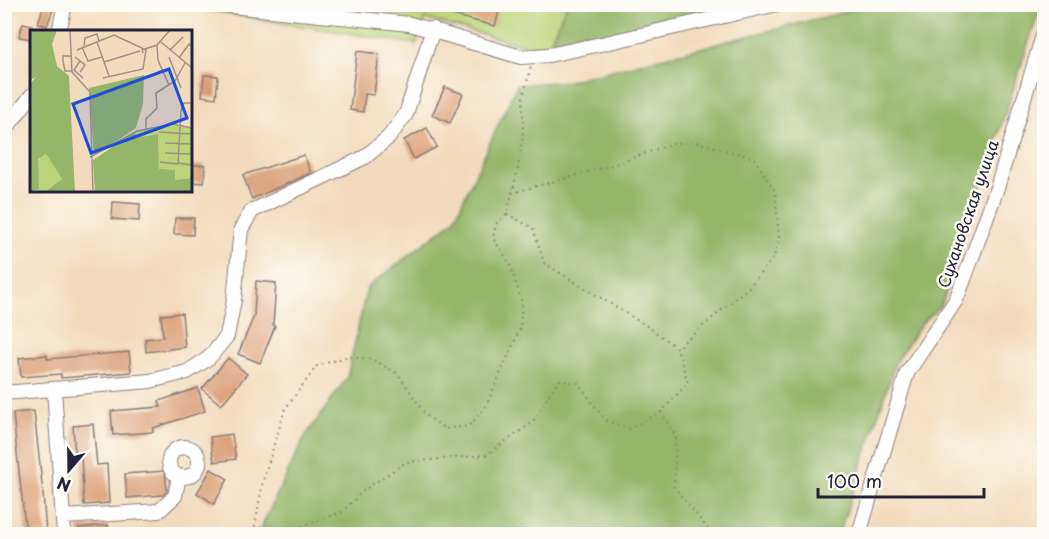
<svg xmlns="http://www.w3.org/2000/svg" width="1049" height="539" font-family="'Playpen Sans',sans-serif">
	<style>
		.green { fill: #bcd479; stroke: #6f7b5a; stroke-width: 1.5 }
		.forest { fill: #95b669; stroke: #5c6c52; stroke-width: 1.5 }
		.building { fill: #da9c72 }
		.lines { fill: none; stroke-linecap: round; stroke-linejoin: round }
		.minor-casing { stroke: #8a7e7c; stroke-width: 16 }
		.path { stroke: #8a7e7c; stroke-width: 2; stroke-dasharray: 1.5 4.5; stroke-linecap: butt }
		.minor { stroke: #fff; stroke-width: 14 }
		.labels { text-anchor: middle; stroke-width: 5; stroke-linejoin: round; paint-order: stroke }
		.street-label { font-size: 16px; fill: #22223b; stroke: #fdfcf7 }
		.inset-road { fill: none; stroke: #9f9188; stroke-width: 1.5 }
		.view { fill: #1d4ed8; fill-opacity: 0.15; stroke: #1d4ed8; stroke-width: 3 }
		.inset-edge { fill: none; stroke: #22223b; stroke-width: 3 }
	</style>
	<rect width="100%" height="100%" fill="#fdfcf7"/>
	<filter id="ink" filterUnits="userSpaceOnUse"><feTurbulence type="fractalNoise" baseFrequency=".0167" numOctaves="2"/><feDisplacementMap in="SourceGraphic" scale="12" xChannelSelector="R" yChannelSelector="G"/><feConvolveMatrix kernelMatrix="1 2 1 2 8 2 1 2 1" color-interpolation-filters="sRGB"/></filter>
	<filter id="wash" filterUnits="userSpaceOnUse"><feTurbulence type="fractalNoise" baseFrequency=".008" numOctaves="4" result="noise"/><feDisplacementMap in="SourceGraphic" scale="24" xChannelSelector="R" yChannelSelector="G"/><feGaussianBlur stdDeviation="1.35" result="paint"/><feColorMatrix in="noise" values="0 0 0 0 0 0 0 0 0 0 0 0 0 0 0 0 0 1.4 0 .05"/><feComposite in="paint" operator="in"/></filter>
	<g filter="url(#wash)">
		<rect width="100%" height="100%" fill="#f2dbbc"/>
		<path class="green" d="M173,5h394l-19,41 -25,-1 -98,-26 -9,25z"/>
		<path class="forest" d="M567,5h182l-135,35 -66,6z
			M872,5h169l-99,299 -21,20 -25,37 -57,173h-581l47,-97 42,-59 20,-90 87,-68 63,-135 51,-4z"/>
		<g id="blocks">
			<path class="building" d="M44,4h11l-8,22 -9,-3z
				M451,4h50l-6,22 -47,-12z
				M23,23l9,2v14l-13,-2z
				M357,51l22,3 -5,41 -9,-1 -2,18 -13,-2z
				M204,75l14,1 -2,22 -14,-2z
				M445,87l18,7 -13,29 -18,-8z
				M427,128l10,19 -23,12 -10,-19z
				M304,155l7,18 -59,26 -9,-24z
				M190,165h15l-1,18 -14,-1z
				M113,202l27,2 -1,17 -27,-2z
				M175,218h19l-1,17 -19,-1z
				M256,281l20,2 -3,42 2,1 -15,37 -22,-9 16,-38z
				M182,313l3,34 -39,5 -1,-13 18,-2 -2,-22z
				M129,352l2,20 -70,6v-4l-40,3 -2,-19 28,-3v4z
				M228,358l19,16 -26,31 -19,-16z
				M198,388l7,23 -52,17v4l-40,3 -2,-24 50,-4 -2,-6z
				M34,411l9,82 3,41h-20l-10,-90 -3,-31z
				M93,424l4,41 10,-1 2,39 -25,2 -3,-49 -6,1 -2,-31z
				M232,434l4,25 -22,3 -4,-25z
				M211,469l17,10 -14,25 -17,-11z
				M165,471l2,20 -4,4 -36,3 -2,-24z
				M108,525l1,9h-30v-6z"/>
		</g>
	</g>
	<g filter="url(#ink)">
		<use href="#blocks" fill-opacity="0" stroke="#8a7e7c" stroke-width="1.5"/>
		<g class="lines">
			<defs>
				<path id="minor" d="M211,4l199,20 111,33 28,-2 52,-11 176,-40
					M59,32l6,-28
					M4,131l28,-36
					M54,389l10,145
					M4,393l146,-12 37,-9 22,-14 18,-22 7,-36 7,-71 11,-18 113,-54 24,-20 17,-23 27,-85
					M169 462a15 15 0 1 1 30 0a15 15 0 1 1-30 0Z
					M63,517l96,-6 16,-15 4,-20
					M859,534l48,-161 49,-73 10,-26 31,-86 47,-156"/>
			</defs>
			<use href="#minor" class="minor-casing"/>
			<path class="path" d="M512,193l101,-28 58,-21 25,-2 58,16 21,33 4,47 -5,19 -25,30 -72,61
				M507,214l26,14 11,35 106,65 27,20 11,35 -27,29 -32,17 -24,-9 -27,-37 -20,-3 -26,43 -46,32 -80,7 -42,28 -22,22 -50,17 -37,-3 8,-45 22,-72 32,-43 29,-9 26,2 26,15 28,41 19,14 24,-3 16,-18 35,-79 2,-26 -12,-39 -17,-26 3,-14 11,-10 11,-45 5,-36v-36l8,-30
				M661,412l15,25 -2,50 38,47"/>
			<use href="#minor" class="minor"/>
		</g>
	</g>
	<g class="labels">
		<g class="street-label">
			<text transform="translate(968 214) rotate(-71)" y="6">Сухановская улица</text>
		</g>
	</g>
	<g transform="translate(30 30)">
		<rect width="162" height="162" fill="#f2dbbc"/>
		<path d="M140,94l22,3v51l-17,2 -16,-10 -1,-36 -24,4 1,-6zM16,124l16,25 -17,13h-9l2,-33z" fill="#bcd479"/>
		<path d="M0,0h27l-5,14 5,22 12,10 6,116h-30l17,-13 -16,-25 -8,5 1,30 -9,3v-108l6,-7 -6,3zM114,45l-1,29 -7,24 -42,28 -5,-68zM105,102v6l23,-4 1,35 16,1v10l17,-2v14h-97l-2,-32z" fill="#95b669"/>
		<path class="inset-road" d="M40,0l2,42 18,20 3,100M67,12l12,34M131,12l31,26M127,15l1,15 11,25M54,16l1,-8 12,-4 2,7M52,17l6,14 14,-4M115,19l12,-4 13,-15M47,20l37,-15 28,13M140,20l13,-13M41,26h-8v5l2,10h7M45,27l10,8 -5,7M139,27l12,31M149,28l10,-14 3,3M50,31l-6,9 9,8M74,32l36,-11M73,48l40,-9 3,-19 -4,-2 1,5M162,73h-8l-3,8 -3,52 14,2M116,100v-11l11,-11 -1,-15 19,-12 10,-18M129,102l33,2M135,113l27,1M135,123l27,1M60,127l47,-26 36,-7 19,4M130,132l18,2"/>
		<path class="view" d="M139,39l18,49 -96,35 -18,-49z"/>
		<rect width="162" height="162" class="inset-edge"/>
	</g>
	<rect width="1049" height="539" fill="none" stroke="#fdfcf7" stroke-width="24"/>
	<g transform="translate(69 470) rotate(200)" stroke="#fdfcf7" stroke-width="4.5" paint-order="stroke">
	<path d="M0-4.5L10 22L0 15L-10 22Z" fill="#22223b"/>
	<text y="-9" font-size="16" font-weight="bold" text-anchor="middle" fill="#22223b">N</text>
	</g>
	<path d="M818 488v9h166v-9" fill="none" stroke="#22223b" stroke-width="3"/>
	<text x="827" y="488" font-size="18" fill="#22223b" stroke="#fdfcf7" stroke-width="4.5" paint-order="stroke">100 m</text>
</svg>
